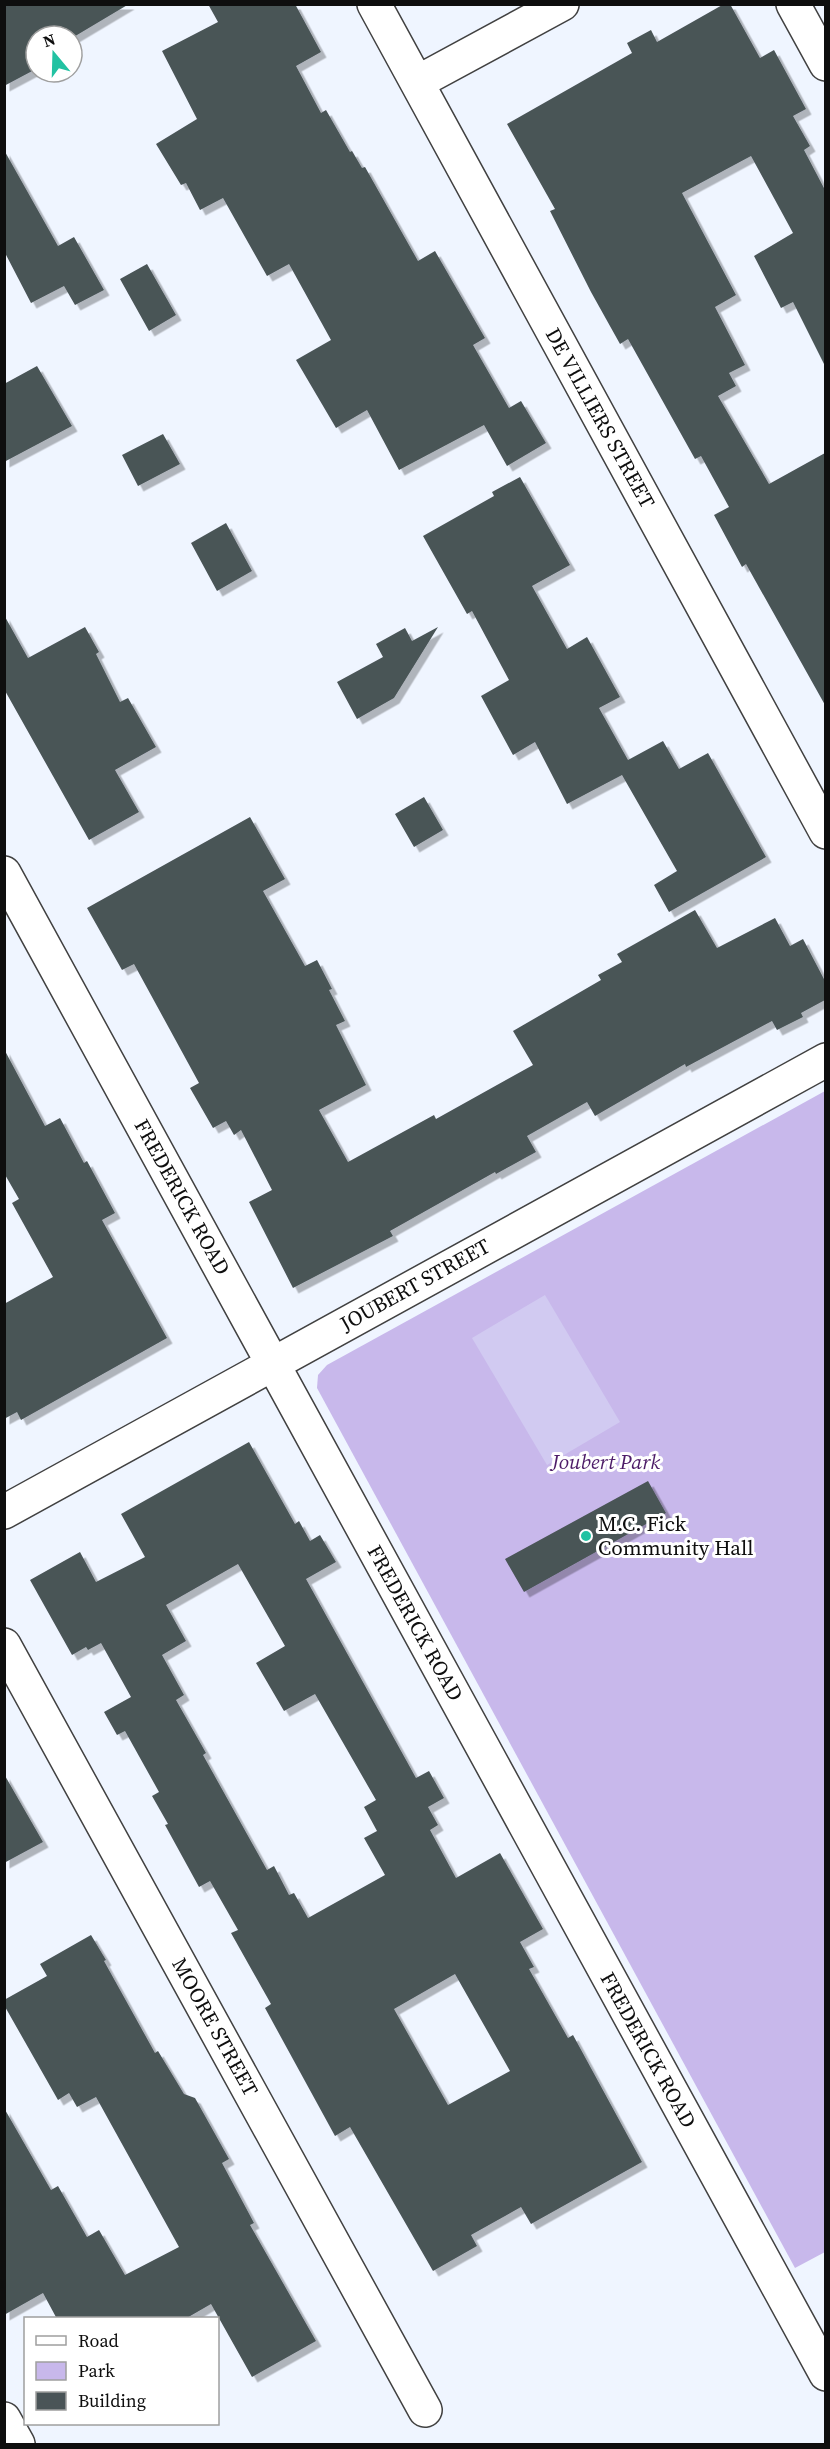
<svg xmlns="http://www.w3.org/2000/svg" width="830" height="2449" font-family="'Source Serif 4',serif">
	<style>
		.green { fill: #c8b8eb }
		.pitch { fill: #d1caf1 }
		.building { fill: #4a5457; fill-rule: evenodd; filter: url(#shadow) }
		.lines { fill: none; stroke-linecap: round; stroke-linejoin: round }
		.street-casing { stroke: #414141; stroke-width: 36 }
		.street { stroke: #fff; stroke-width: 33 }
		.poi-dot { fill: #22c2a2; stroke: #fff; stroke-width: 2 }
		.labels { text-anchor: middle; stroke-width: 6; stroke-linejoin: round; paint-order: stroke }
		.street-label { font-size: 21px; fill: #0e0e0e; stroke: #fff }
		.park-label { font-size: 21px; font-style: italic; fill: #4d1c68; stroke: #fff }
		.poi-label { font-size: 21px; fill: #0e0e0e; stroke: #fff; text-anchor: start }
	</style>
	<defs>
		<filter id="shadow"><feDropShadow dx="5.5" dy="5.5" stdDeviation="0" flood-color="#0004"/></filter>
	</defs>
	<rect width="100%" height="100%" fill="#eff5ff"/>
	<path class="green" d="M825,1091v1161l-30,16 -478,-880 1,-13 9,-10z"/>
	<path class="pitch" d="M545,1295l75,127 -73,43 -75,-127z"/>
	<path class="building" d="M4,4h125l-57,34v-2h-36v33l-32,17z
		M208,4h87l26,48 -25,14 25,47 5,-3 24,42 2,-1 10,17 3,-1 53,94 17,-10 50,87 -12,7 36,63 12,-7 25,42 -39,23 -23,-41 -85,45 -32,-60 -31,18 -40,-68 35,-20 -42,-76 -22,12 -44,-78 -23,12 -14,-27 -5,2 -25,-41 41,-25 -35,-68 56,-29z
		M724,4h6l30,54 14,-8 32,59 -13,7 17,30 -6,4 21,40v176l-32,-64 -12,6 -27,-52 39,-23 -42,-77 -69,37 54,102 -21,12 30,58 -16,8 7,13 -18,10 51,88 56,-31v252l-79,-141 -4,3 -28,-52 15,-8 -28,-51 -6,3 -67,-120 -8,5 -29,-52 -41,-81 5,-2 -48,-85 125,-71 -5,-10 24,-13 6,12z
		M4,150l54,96 16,-9 30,53 -29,15 -11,-19 -33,17 -27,-52z
		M147,264l29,51 -27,16 -29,-52z
		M37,366l35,60 -68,36v-78z
		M163,434l17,30 -42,22 -16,-31z
		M520,477l50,88 -38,21 35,63 20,-12 33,60 -21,11 29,52 35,-19 16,28 29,-16 58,104 -97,55 -15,-27 23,-14 -55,-96 -55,29 -32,-62 -22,13 -32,-59 28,-16 -37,-69 -5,3 -44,-78 71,-40 -2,-4z
		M226,523l26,48 -35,20 -26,-48z
		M4,615l24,43 57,-31 14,25 -3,2 24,48 8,-4 28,49 -41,23 24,42 -50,28 -85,-151z
		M438,627l-44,71 -37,21 -20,-37 46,-25 -7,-13 29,-16 7,13z
		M424,797l19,33 -29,17 -19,-33z
		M250,817l35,62 -22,12 42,75 12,-6 15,29 -3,1 16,31 -9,4 30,60 -47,25 29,52 86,-47 2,4 97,-54 -20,-34 88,-51 -3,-5 24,-13 -5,-8 78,-44 22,38 58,-30 15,28 13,-7 22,42v19l-24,13 2,4 -26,13 -5,-9 -86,46 -1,-3 -90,52 -8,-14 -60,34 9,16 -40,22 -1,-2 -105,59 3,5 -100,52 -44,-86 23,-12 -31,-60 -7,5 -8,-14 -13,7 -23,-40 9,-5 -65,-119 -12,6 -35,-62z
		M4,1049l41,77 15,-8 24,45 3,-2 28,52 -13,7 65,118 -146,82 -4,-8 -13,7v-115l49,-27 -41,-74 7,-4 -15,-26z
		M249,1442l46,82 4,-3 11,20 10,-6 16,27 -30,17 110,199 13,-7 15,27 -16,9 10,18 -8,5 26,48 44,-25 43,76 -23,13 14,25 -5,2 39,69 5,-3 69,127 -111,62 -10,-17 -50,28 6,11 -44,25 -83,-144 -15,9 -70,-128 6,-4 -40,-71 7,-3 -28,-49 -11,6 -34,-62 3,-1 -16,-28 7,-4 -34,-61 -8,4 -13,-23 27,-15 -30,-54 -13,7 -2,-3 -14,8 -42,-75 50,-28 16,30 49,-25 -24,-43zM238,1564l47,82 -29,17 28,48 31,-17 61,106 -12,7 13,24 -13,7 21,37 -77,43 -14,-25 -5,2 -15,-29 -7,4 -64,-115 3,-2 -30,-53 8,-5 -22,-40 24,-14 -20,-36zM455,1974l55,97 -62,34 -54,-96z
		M648,1481l18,32 -142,79 -19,-33z
		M4,1774l39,68 -39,21z
		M91,1935l15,25 -2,1 51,92 3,-2 26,43 11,4 34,61 -7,4 32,60 -4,2 66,116 -64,36 -41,-73 -26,15h-128l-14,-26 -39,22v-207l47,82 7,-4 29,51 12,-7 26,45 54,-28 -83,-150 -19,10 -8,-14 -11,7 -54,-95v-5l43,-24 -7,-12z"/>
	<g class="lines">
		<defs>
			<path id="street" d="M374,4l452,828
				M793,4l33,60
				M418,82l144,-78
				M4,873l822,1501
				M4,1512l822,-452
				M4,1645l421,765
				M4,2419l14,25"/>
		</defs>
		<use href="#street" class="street-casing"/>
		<use href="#street" class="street"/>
	</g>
	<circle class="poi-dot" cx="586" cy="1536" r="6"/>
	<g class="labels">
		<g class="street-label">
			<text transform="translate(600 418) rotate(61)" y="7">DE VILLIERS STREET</text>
			<text transform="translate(182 1197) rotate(61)" y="7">FREDERICK ROAD</text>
			<text transform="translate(415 1285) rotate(-29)" y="7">JOUBERT STREET</text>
			<text transform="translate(415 1623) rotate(61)" y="7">FREDERICK ROAD</text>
			<text transform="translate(215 2027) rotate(61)" y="7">MOORE STREET</text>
			<text transform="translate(648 2050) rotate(61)" y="7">FREDERICK ROAD</text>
		</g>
		<g class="park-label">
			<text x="606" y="1469">Joubert Park</text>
		</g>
		<g class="poi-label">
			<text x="598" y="1531">M.C. Fick<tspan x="598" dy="24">Community Hall</tspan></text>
		</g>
	</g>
	<rect width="830" height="2449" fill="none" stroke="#0e0e0e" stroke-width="12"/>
	<rect x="24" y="2317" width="195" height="108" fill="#ffffff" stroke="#9f9f9f" stroke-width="1.5"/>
	<rect x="36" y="2336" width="30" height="9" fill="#ffffff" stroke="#9f9f9f" stroke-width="1.5"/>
	<text x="78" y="2347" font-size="18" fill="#0e0e0e">Road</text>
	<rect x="36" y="2362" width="30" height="18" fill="#c8b8eb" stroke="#9f9f9f" stroke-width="1.5"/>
	<text x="78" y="2377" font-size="18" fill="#0e0e0e">Park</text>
	<rect x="36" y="2392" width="30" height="18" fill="#4a5457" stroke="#9f9f9f" stroke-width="1.5"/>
	<text x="78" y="2407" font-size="18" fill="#0e0e0e">Building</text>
	<g transform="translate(54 54) rotate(341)"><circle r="28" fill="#ffffff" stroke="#9f9f9f" stroke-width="1.5"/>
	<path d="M0-4.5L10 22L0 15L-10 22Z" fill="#22c2a2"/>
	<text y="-9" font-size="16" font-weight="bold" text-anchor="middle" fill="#0e0e0e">N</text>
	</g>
</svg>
